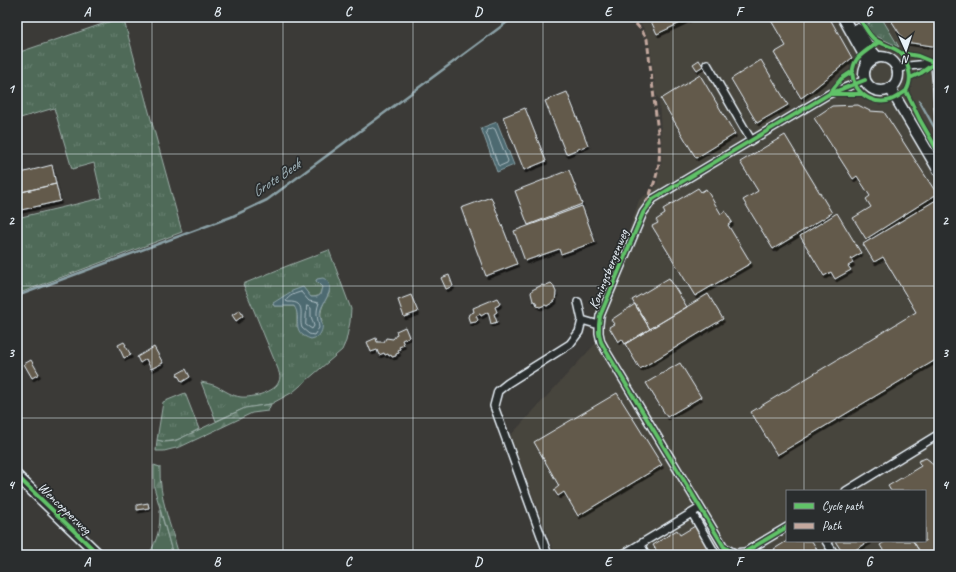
<svg xmlns="http://www.w3.org/2000/svg" width="956" height="572" font-family="Caveat,sans-serif">
	<style>
		.built { fill: #47443d; fill-rule: evenodd }
		.grass { fill: url(#grass-tufts); stroke: #9caea8; fill-rule: evenodd }
		.forest { fill: url(#forest-firs); stroke: #9caea8 }
		.water { fill: #4d6b71; stroke: #8ba1a7 }
		.lines { fill: none; stroke-linecap: round; stroke-linejoin: round }
		.shore { stroke: #aabbc2; stroke-width: 1 }
		.stream { stroke: #8ba1a7; stroke-width: 2.5 }
		.building { fill: #635a4b; stroke: #e8f1f8; filter: url(#shadow) }
		.street-casing { stroke: #e8f1f8; stroke-width: 10 }
		.secondary-casing { stroke: #e8f1f8; stroke-width: 13 }
		.street { stroke: #2a2d2e; stroke-width: 7 }
		.secondary { stroke: #2a2d2e; stroke-width: 10 }
		.quiet { stroke: #c3a89e; stroke-width: 3; stroke-dasharray: 6 3; stroke-linecap: butt }
		.cycleway-casing { stroke: #2a2d2e; stroke-width: 6 }
		.cycleway { stroke: #61c268; stroke-width: 4 }
		.grid { fill: none; stroke: #e8f1f8; stroke-width: 1; stroke-opacity: 0.55 }
		.labels { text-anchor: middle; stroke-width: 3.5; stroke-linejoin: round; paint-order: stroke }
		.street-label { font-size: 14px; fill: #e8f1f8; stroke: #2a2d2e }
		.water-label { font-size: 15px; font-style: italic; fill: #a2b5bb; stroke: #2a2d2e }
		.neatline { fill: none; stroke: #e8f1f8; stroke-width: 1.5 }
		.grid-label { font-size: 13px; text-anchor: middle; font-weight: bold; fill: #e8f1f8 }
	</style>
	<defs>
		<pattern id="grass-tufts" width="24" height="20" patternUnits="userSpaceOnUse"><rect width="24" height="20" fill="#506b59"/><path d="M3 7l-1-3M5 7V3M7 7l1-3M15 17l-1-3M17 17v-4M19 17l1-3" fill="none" stroke="#698172"/></pattern>
		<pattern id="forest-firs" width="22" height="20" patternUnits="userSpaceOnUse"><rect width="22" height="20" fill="#506b59"/><path d="M5 1l3.5 6h-7zM16 11l3.5 6h-7z" fill="#698172"/></pattern>
		<filter id="shadow"><feDropShadow dx="1.5" dy="3" stdDeviation="0" flood-color="#0009"/></filter>
	</defs>
	<rect width="100%" height="100%" fill="#3b3a37"/>
	<filter id="ink" filterUnits="userSpaceOnUse"><feTurbulence type="fractalNoise" baseFrequency=".025" numOctaves="2"/><feDisplacementMap in="SourceGraphic" scale="8" xChannelSelector="R" yChannelSelector="G"/><feConvolveMatrix kernelMatrix="1 2 1 2 8 2 1 2 1" color-interpolation-filters="sRGB"/></filter>
	<g filter="url(#ink)">
		<path class="built" d="M633,17h306v538h-384l-45,-119 86,-93 -4,-13 4,-20 29,-68 14,-42 17,-13 5,-22 1,-11 -3,-55 -7,-11 3,-2 -6,-46 -6,-13zM787,491h138v50h-138z"/>
		<path class="grass" d="M123,17l59,215 -165,62v-76l85,-20 -8,-35 -22,6 -18,-61 -37,11v-66z
			M861,17h4l4,7 4,-7h8l18,30 -23,-11 -1,1z
			M329,250l22,59 -1,13 -4,19 -4,9 -49,42 -22,12 -26,4 -29,13 -15,-39c5,1 10,2 15,4 8,4 16,10 25,11 11,1 35,-5 38,-16 2,-4 0,-8 -1,-12l-35,-85 44,-18zM317,279l13,12c-5,11 -12,19 -8,30l-25,6v-17l-3,-4h-20l-1,-3 35,-8 3,2c8,0 9,-2 11,-10l-6,-6z
			M185,393l14,36c-14,7 -26,16 -42,11l6,-38z
			M160,510l13,45h-24c9,-18 11,-25 11,-45z"/>
		<path class="forest" d="M271,404l-3,7 -16,2 -72,34 -16,4h-8l1,-11 8,2 10,-1 70,-33z
			M154,465l6,2c-1,31 11,59 19,88h-6l-19,-68z"/>
		<path class="water" d="M497,122l17,43 -17,7 -16,-44z
			M323,278c15,7 1,22 -2,31 -4,11 7,15 -3,28l-7,2c-22,-7 -8,-20 -17,-33h-20l-1,-3 19,-12 11,-4 8,10h6l3,-2 2,-8 -6,-6 1,-2z"/>
		<g class="lines">
			<path class="shore" d="M493,128l2,1 13,32 -1,2 -7,3 -2,-1 -12,-33 1,-2z
				M301,292l8,9 10,2c-4,11 -1,14 0,25l-5,7 -5,-1 -7,-6c-4,-11 6,-27 -14,-26l-2,-1c2,-5 10,-8 15,-9z
				M307,306l4,2v8l3,10 -2,3 -6,-4z"/>
			<path class="stream" d="M919,100l20,36
				M17,296l214,-79 36,-17 247,-183"/>
		</g>
		<path class="building" d="M649,17h44l-36,17z
			M769,17h60l23,41 -41,33 -10,7 -27,-45 12,-7z
			M889,17h50v30l-34,-5z
			M699,60l4,6 -6,4 -4,-6z
			M761,60l27,45 -31,18 -26,-44z
			M700,75l35,59 -39,24 -35,-59z
			M567,92l21,53 -22,9 -21,-53z
			M858,105l12,6 14,1 53,82 -71,45 -13,-21 18,-11 -5,-8 4,-3 -13,-20 -4,3 -39,-61 18,-12z
			M525,108l21,53 -22,9 -21,-53z
			M785,135l47,78 -59,36 -30,-49 15,-9 -18,-29z
			M52,165l4,19 -39,9v-19z
			M569,170l13,34 -54,21 -13,-34z
			M56,184l4,17 -43,10v-18z
			M698,188l3,4 5,-3 15,25 4,-3 7,11 -4,3 23,38 -56,33 -43,-70 6,-3 -2,-3 9,-6 -2,-5z
			M491,197l26,67 -31,12 -25,-68z
			M936,200l3,4v154l-162,97 -26,-43 165,-100 -33,-55 -9,5 -11,-18z
			M582,206l13,36 -34,12 -2,-5 -34,12 -11,-30z
			M837,213l24,40 -10,6 2,4 -5,3 3,4 -16,9 -4,-7 -7,4 -24,-40z
			M449,275l4,11 -7,3 -5,-11z
			M669,278l18,29 -37,22 -18,-29z
			M551,283l2,2 3,7 -1,9 -8,5 -2,-1 -5,2 -3,-1 -1,-4 -3,-1 -2,-8 1,-3 10,-5 2,1z
			M708,294l15,25 -83,50 -15,-25z
			M411,295l7,17 -14,5 -6,-17z
			M497,298l3,5 -1,2 -4,2 2,5 -3,2 3,8 -6,2 -3,-12 -7,4 -1,-2 -4,2 2,4 -2,2 -6,1 -2,-6 1,-3 5,-2 -1,-4z
			M635,304l15,25 -25,15 -3,-5 -4,3 -9,-15 5,-3 -3,-4z
			M240,310l3,6 -7,5 -4,-6z
			M405,327l4,10 -7,3 2,5 -5,2 1,2 -2,1 1,3 -3,1v2l-4,1 -1,-2 -2,1 -1,-2 -3,1 -1,-2 -5,2 -2,-5 -6,2 -4,-10 9,-4 1,4h7l2,-4 7,1 4,-5 -1,-3z
			M124,342l2,3h-1l6,10 -7,3 -6,-13z
			M154,347l9,16 -12,6 -5,-10 -6,4 -3,-6z
			M31,360l8,14 -7,4 -8,-14z
			M680,363l21,34 -34,20 -21,-34z
			M186,369l4,8 -8,5 -5,-8z
			M617,393l45,72 -84,51 -14,-24 -6,4 -4,-6 5,-4 -25,-44z
			M926,458l4,3 4,5 5,-2v91h-17l-9,-14h12v-50h-34l-3,-5 33,-20 -3,-5z
			M148,503l1,5 -12,2v-5z
			M695,526l17,29h-53l-6,-10 24,-15 3,5z
			M787,541h25l8,14h-43l-3,-6z
			M835,541h35l-23,14h-3z
			M886,541h27l9,14h-36l-6,-10z"/>
		<g class="lines">
			<defs>
				<path id="street" d="M935,63l4,50
					M707,64l44,76
					M898,69l10,-3 31,-3
					M582,320l17,5
					M846,491l93,-57
					M692,513l24,42
					M787,527l-42,25 -11,1 -10,-6 -118,-196 -5,-9 -2,-9v-8l1,-9 43,-103 10,-14 176,-105 36,-14
					M826,541l9,14
					M640,544l6,11
					M548,555l-54,-149 4,-15 10,-8 62,-39 9,-12 3,-12 -4,-18
					M622,555l78,-47"/>
				<path id="secondary" d="M843,17l20,36 4,10
					M857,29l13,20 7,8
					M864 74a17 17 0 1 1 34 0a17 17 0 1 1-34 0Z
					M890,88l49,83
					M17,476l82,79"/>
			</defs>
			<use href="#street" class="street-casing"/>
			<use href="#secondary" class="secondary-casing"/>
			<use href="#street" class="street"/>
			<use href="#secondary" class="secondary"/>
			<path class="quiet" d="M630,17l12,14 5,8 12,102c2,27 -3,37 -12,61"/>
			<defs>
				<path id="cycleway" d="M859,17c4,7 8,15 14,21 8,7 20,8 28,15 3,2 3,5 5,8 4,11 6,20 0,30 -6,4 -12,9 -19,10 -23,4 -44,-21 -30,-42 6,-7 15,-12 22,-17
					M901,53l17,3 17,7 -14,10 -11,5
					M853,71l-12,8 -12,15h32
					M906,91l14,29 19,33
					M17,476l82,79
					M787,527l-42,25 -11,1 -10,-6 -118,-196 -5,-9 -2,-9v-8l1,-9 43,-103 10,-14 176,-105 36,-14"/>
			</defs>
			<use href="#cycleway" class="cycleway-casing"/>
			<use href="#cycleway" class="cycleway"/>
		</g>
	</g>
	<path class="grid" d="M152,17v538M283,17v538M413,17v538M543,17v538M673,17v538M804,17v474M17,154h922M17,286h922M17,418h922M804,541v14"/>
	<g class="labels">
		<g class="street-label">
			<text transform="translate(608 269) rotate(-68)" y="5">Koningsbergenweg</text>
			<text transform="translate(65 508) rotate(44)" y="5">Wencopperweg</text>
		</g>
		<g class="water-label">
			<text transform="translate(276 178) rotate(-34)" y="5">Grote Beek</text>
		</g>
	</g>
	<rect width="956" height="572" fill="none" stroke="#2a2d2e" stroke-width="44"/>
	<rect x="786" y="490" width="140" height="52" fill="#2a2d2e" stroke="#767b7f"/>
	<rect x="794" y="503" width="20" height="6" fill="#61c268" stroke="#767b7f"/>
	<text x="822" y="510" font-size="12" fill="#e8f1f8">Cycle path</text>
	<rect x="794" y="523" width="20" height="6" fill="#c3a89e" stroke="#767b7f"/>
	<text x="822" y="530" font-size="12" fill="#e8f1f8">Path</text>
	<g transform="translate(906 50) rotate(177)" stroke="#2a2d2e" stroke-width="3" paint-order="stroke">
	<path d="M0-3L7 15L0 10L-7 15Z" fill="#e8f1f8"/>
	<text y="-6" font-size="11" font-weight="bold" text-anchor="middle" fill="#e8f1f8">N</text>
	</g>
	<rect x="22" y="22" width="912" height="528" class="neatline"/>
	<g class="grid-label">
		<text x="87" y="16">A</text>
		<text x="217" y="16">B</text>
		<text x="348" y="16">C</text>
		<text x="478" y="16">D</text>
		<text x="608" y="16">E</text>
		<text x="739" y="16">F</text>
		<text x="869" y="16">G</text>
		<text x="11" y="93">1</text>
		<text x="945" y="93">1</text>
		<text x="11" y="225">2</text>
		<text x="945" y="225">2</text>
		<text x="11" y="357">3</text>
		<text x="945" y="357">3</text>
		<text x="11" y="489">4</text>
		<text x="945" y="489">4</text>
		<text x="87" y="566">A</text>
		<text x="217" y="566">B</text>
		<text x="348" y="566">C</text>
		<text x="478" y="566">D</text>
		<text x="608" y="566">E</text>
		<text x="739" y="566">F</text>
		<text x="869" y="566">G</text>
	</g>
</svg>
